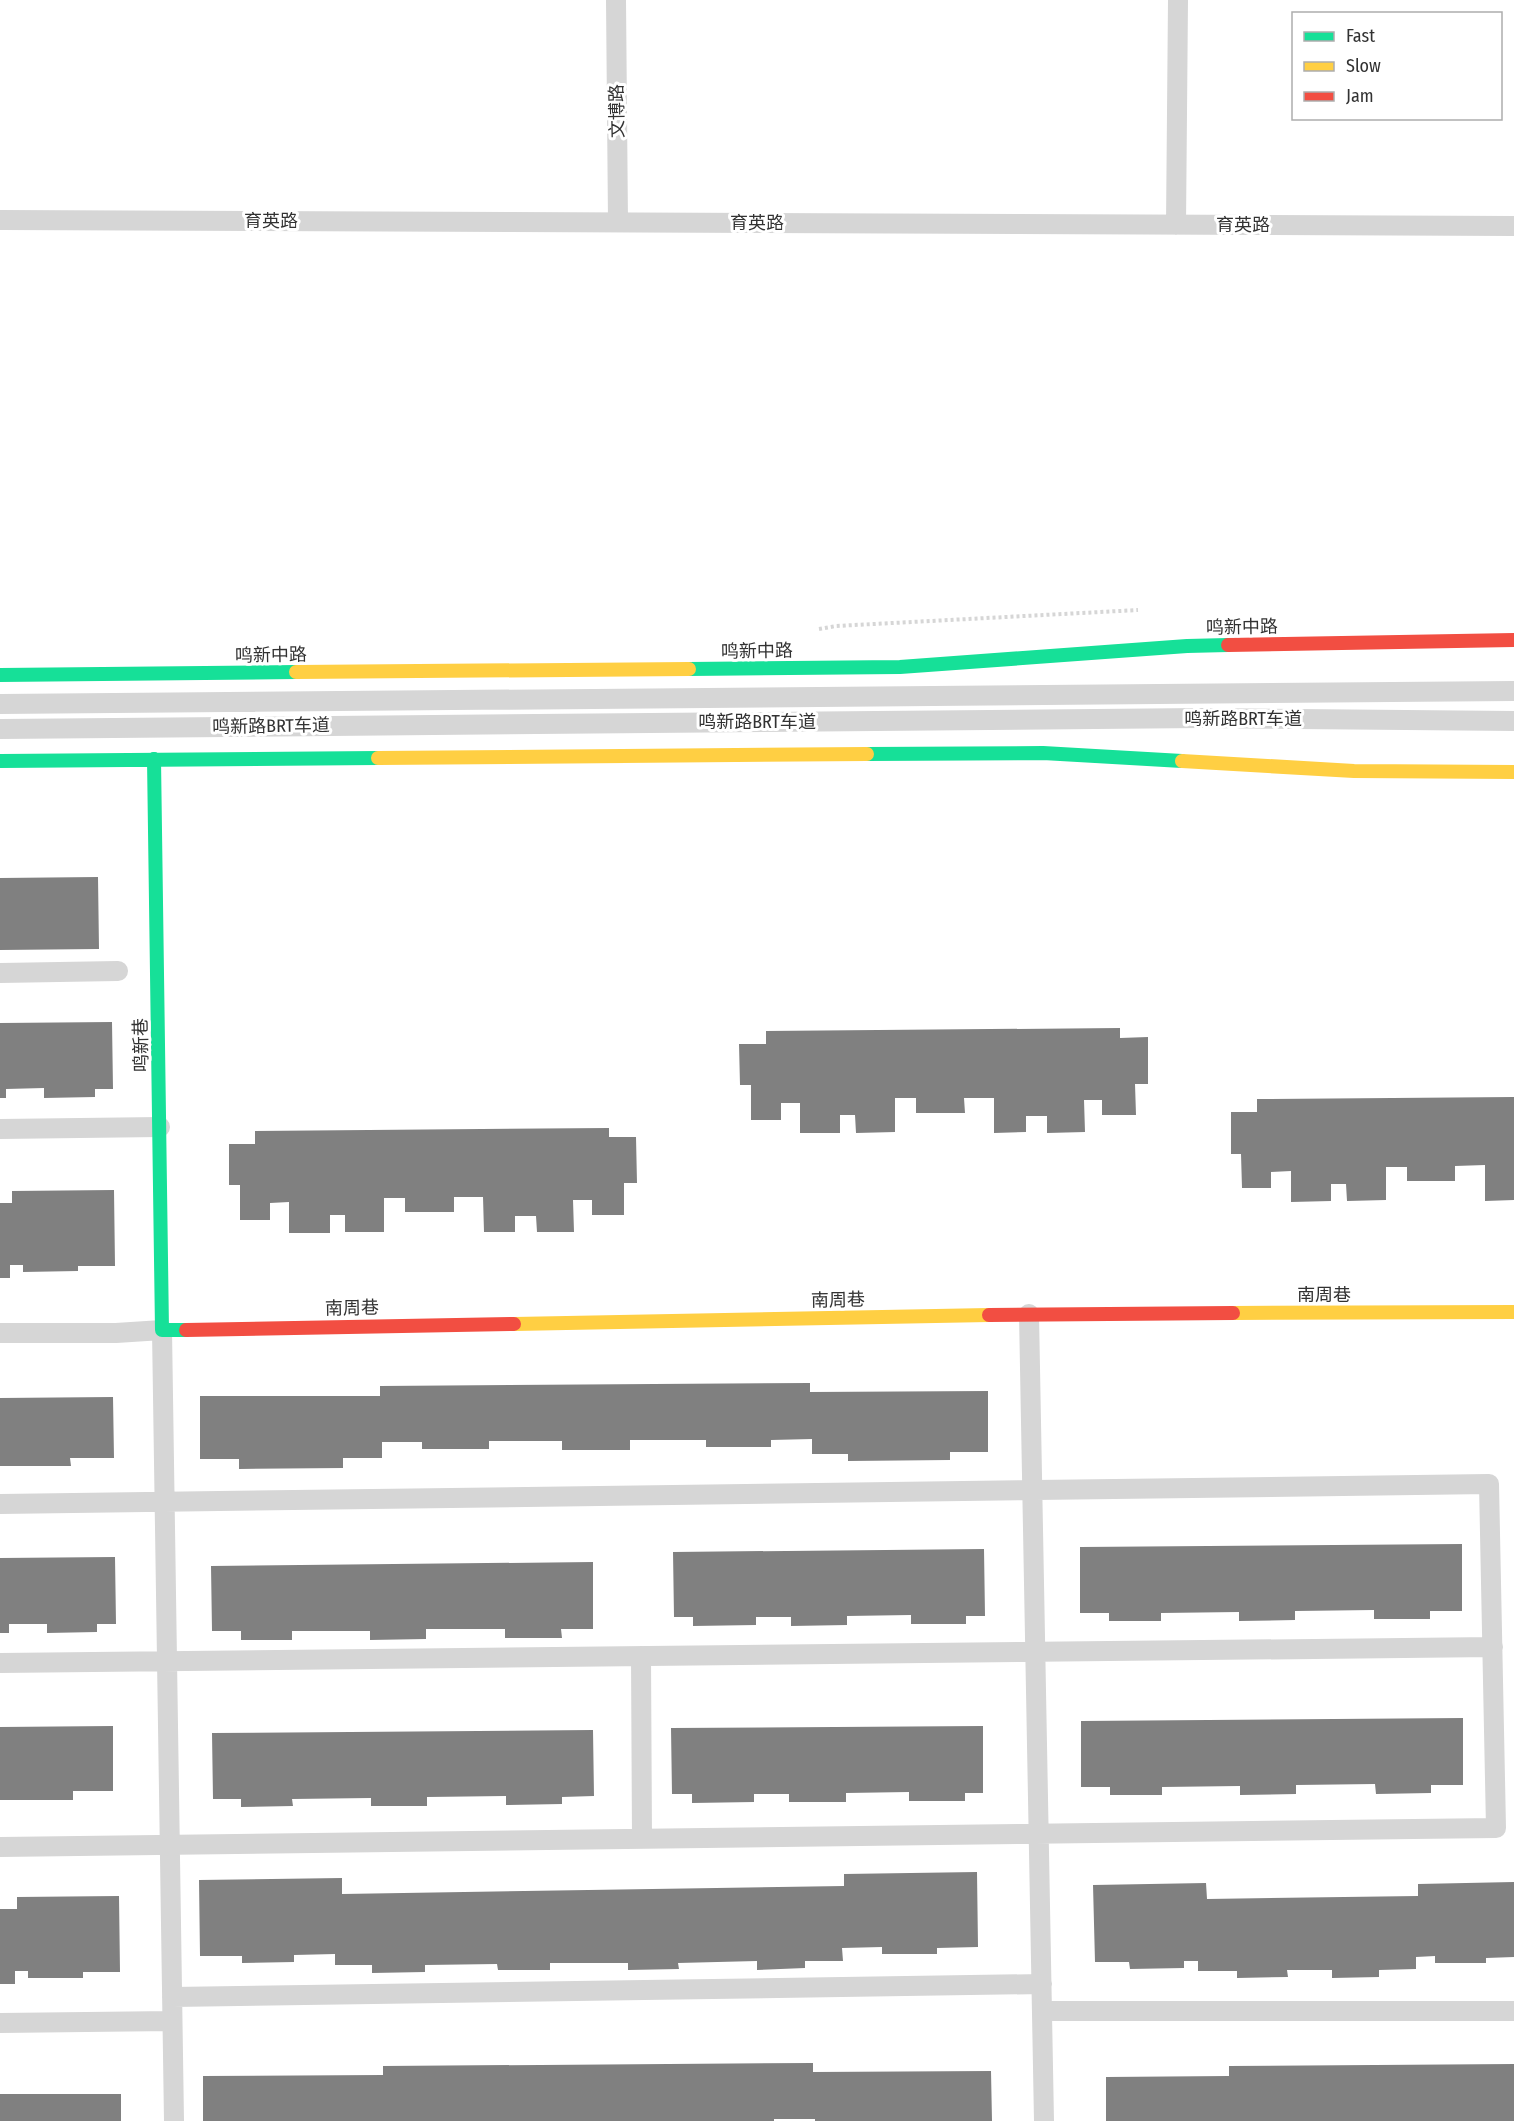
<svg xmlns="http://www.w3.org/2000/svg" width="1514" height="2121" font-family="'Fira Sans Condensed','Noto Sans SC',sans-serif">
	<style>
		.building { fill: #808080 }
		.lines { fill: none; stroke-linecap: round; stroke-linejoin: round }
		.path { stroke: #d6d6d6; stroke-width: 4; stroke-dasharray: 3 3; stroke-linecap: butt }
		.lane { stroke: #d6d6d6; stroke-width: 20 }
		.fast { stroke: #16e098; stroke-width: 14 }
		.slow { stroke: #ffcf43; stroke-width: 14 }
		.jam { stroke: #f24e42; stroke-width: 14 }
		.labels { text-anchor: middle; stroke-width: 6; stroke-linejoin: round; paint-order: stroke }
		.street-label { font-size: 18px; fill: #323232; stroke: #fff }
	</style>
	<rect width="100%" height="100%" fill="#fff"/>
	<path class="building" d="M98,877l1,72 -99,1v-72z
		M112,1022l1,67h-18v8l-51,1v-10l-38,1v9h-6v-75z
		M1120,1028v10l28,-1v47h-13l1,31h-34v-15h-18l1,32 -38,1v-17h-21v16l-32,1v-35h-30l1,15h-49v-15h-21v34l-39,1 -1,-18h-15v18h-40v-30h-19v17h-30v-35h-11l-1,-41h27v-13z
		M1514,1097v103l-29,1v-36l-30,1v15h-48v-14h-21v33l-39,1 -1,-17h-15v17l-40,1v-31l-20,1v16h-29l-1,-34h-10v-42h26v-13z
		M609,1128v9h27l1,46h-13v32h-32v-15h-19l1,32h-37l-1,-16h-21v16h-31l-1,-35h-29v15h-49v-14h-21v34h-39v-17h-15v18h-41v-31l-19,1v17h-30v-35h-11v-41h26v-13z
		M114,1190l1,76h-37v5l-55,1v-7h-13v13h-10v-75h12v-12z
		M810,1383v9l178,-1v61h-38v8l-102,1v-7h-36v-15l-41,1v7h-65v-7h-76v10h-68v-9h-73v8h-67v-7h-40v16h-39v10l-104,1v-10h-39v-63h180v-10z
		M113,1397l1,61h-44l1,8h-71v-68z
		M1462,1544v67h-32v8h-56v-9l-79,1v9l-56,1v-9l-78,1v8h-52v-8h-29v-66z
		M984,1549l1,67h-19v8h-55v-9l-64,1v9l-56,1v-9h-35v8l-63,1v-9h-19l-1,-65z
		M115,1557l1,67h-19v8l-50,1v-9h-38v9h-9v-75z
		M593,1562v67h-32l1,9h-57v-9h-79v10l-56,1v-9h-78v9h-51v-9h-29l-1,-65z
		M1463,1718v67h-32v8l-55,1 -1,-10 -79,1v9l-56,1v-9l-78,1v8h-52v-8h-29v-66z
		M113,1726v65h-40v9h-73v-73z
		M983,1726v67h-18v8h-56v-9l-63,1v9h-57v-8h-35v8l-62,1v-9h-20l-1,-66z
		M593,1730l1,66 -32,1v7l-56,1v-9l-79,1v9h-56v-8l-79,1 1,7 -52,1v-8h-28l-1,-66z
		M977,1872l1,75 -41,1v6h-55v-7l-40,1 1,13h-38v7l-48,2v-9l-79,2 1,6 -51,1v-7h-78v7h-52l-1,-6 -72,1v7l-53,1v-8h-37v-11l-41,1v7l-52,1v-7h-42l-1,-76 143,-2v16l502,-8v-12z
		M1514,1882v75l-28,1v5h-51v-7l-19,1v12l-37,1v7l-47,1v-8h-45l1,7 -51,1v-7h-39v-10h-14v7l-54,1 -1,-7h-34l-2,-77 113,-2 1,16 211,-3v-12z
		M119,1896l1,76h-37v6h-55v-7h-13v13h-15v-75h17v-12z
		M813,2063v9l178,-1 1,50h-177v-2h-41v2h-571v-45l180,-1v-9z
		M1514,2064v57h-408v-44l123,-1v-10z
		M0,2094h121v27h-121z"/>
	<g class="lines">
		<path class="path" d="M819,629l17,-3 302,-16"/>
		<path class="lane" d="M616,0l2,222
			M0,220l1514,6
			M1176,225l2,-225
			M0,704l1514,-13
			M0,729l1201,-11 313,3
			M0,973l118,-2
			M0,1129l160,-2
			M1029,1314l15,807
			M0,1333h116l46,-3 12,791
			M0,1504l1489,-20 7,344 -1496,19
			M641,1656l1,183
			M0,1663l1493,-16
			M172,1997l870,-13
			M1042,2011h472
			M0,2023l172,-2"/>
		<path class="fast" d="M689,669l211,-2 287,-21 41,-1
			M0,675l296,-3
			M867,754l176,-1 139,8
			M154,759l8,571h24
			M0,761l378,-3"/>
		<path class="slow" d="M296,672l393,-3
			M378,758l489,-4
			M1182,761l172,10 160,1
			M1233,1313l281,-1
			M514,1324l475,-9"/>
		<path class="jam" d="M1228,645l286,-5
			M989,1315l244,-2
			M186,1330l328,-6"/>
	</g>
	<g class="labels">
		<g class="street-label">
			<text transform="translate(617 111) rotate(-91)" y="6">文博路</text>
			<text x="271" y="227">育英路</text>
			<text x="757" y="229">育英路</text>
			<text x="1243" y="231">育英路</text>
			<text transform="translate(1242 627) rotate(-1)" y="6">鸣新中路</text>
			<text transform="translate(757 651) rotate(-1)" y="6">鸣新中路</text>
			<text transform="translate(271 655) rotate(-1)" y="6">鸣新中路</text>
			<text x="1243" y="725">鸣新路BRT车道</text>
			<text x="757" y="728">鸣新路BRT车道</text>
			<text transform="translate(271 726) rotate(-1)" y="6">鸣新路BRT车道</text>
			<text transform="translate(141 1045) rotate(-91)" y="6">鸣新巷</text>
			<text x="1324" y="1301">南周巷</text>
			<text transform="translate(838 1300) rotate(-1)" y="6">南周巷</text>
			<text transform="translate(352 1308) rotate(-1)" y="6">南周巷</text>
		</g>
	</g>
	<rect x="1292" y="12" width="210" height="108" fill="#ffffff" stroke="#adadad" stroke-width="1.5"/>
	<rect x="1304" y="32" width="30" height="9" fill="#16e098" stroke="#adadad" stroke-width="1.5"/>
	<text x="1346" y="42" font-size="18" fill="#323232">Fast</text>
	<rect x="1304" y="62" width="30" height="9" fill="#ffcf43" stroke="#adadad" stroke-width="1.5"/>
	<text x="1346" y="72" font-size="18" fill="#323232">Slow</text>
	<rect x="1304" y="92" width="30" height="9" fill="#f24e42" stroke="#adadad" stroke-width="1.5"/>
	<text x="1346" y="102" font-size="18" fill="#323232">Jam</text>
</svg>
